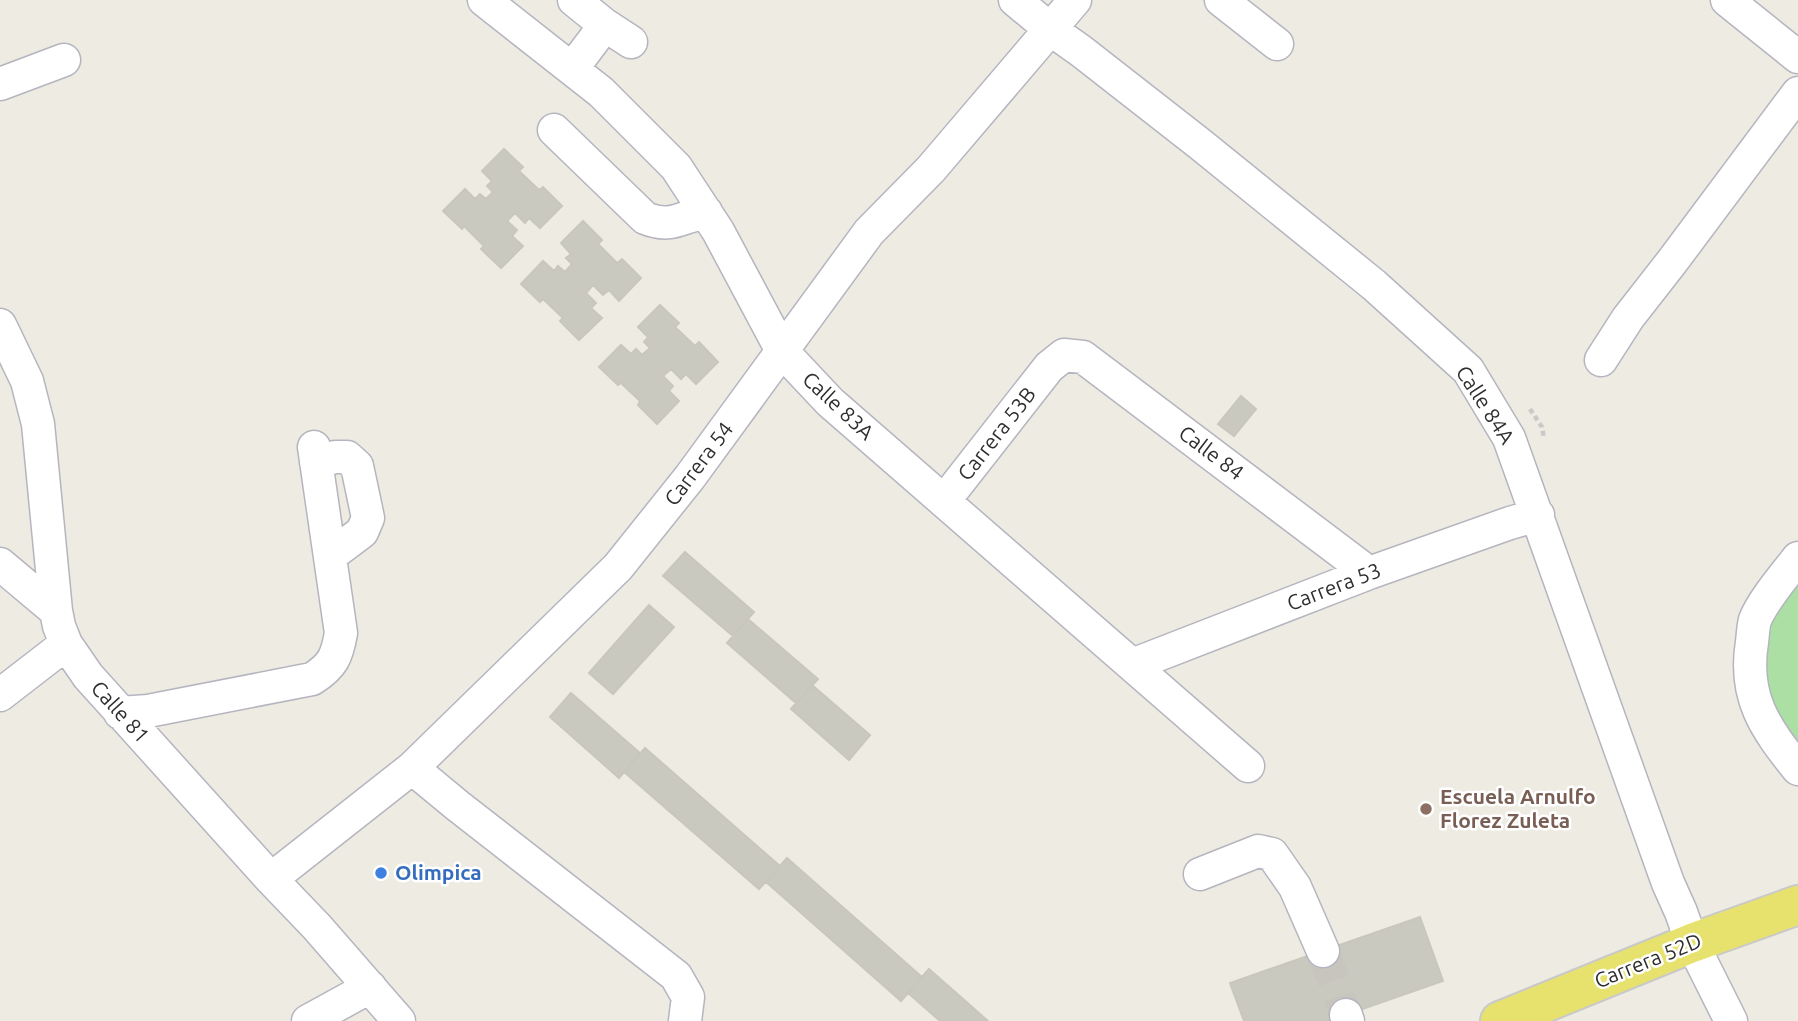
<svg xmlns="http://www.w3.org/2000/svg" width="1798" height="1021" font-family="Ubuntu,sans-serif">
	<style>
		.green { fill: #acdfa3 }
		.building { fill: #cac9c0; stroke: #c9c7bb; stroke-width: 2 }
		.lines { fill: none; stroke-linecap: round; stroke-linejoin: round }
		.minor-tunnel { stroke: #c8c5be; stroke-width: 32; stroke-dasharray: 32 16; stroke-linecap: butt }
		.minor-casing { stroke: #b5b5c0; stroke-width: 35 }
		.major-casing { stroke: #c9c9c9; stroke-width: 42 }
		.path { stroke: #c9c9c9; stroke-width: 4.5; stroke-dasharray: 5 3.5; stroke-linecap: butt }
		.minor { stroke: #fff; stroke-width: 32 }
		.major { stroke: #e7e26e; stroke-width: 38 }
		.education-dot { fill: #8d6e63; stroke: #fff; stroke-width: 2.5 }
		.shop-dot { fill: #3f7fe0; stroke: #fff; stroke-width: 2.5 }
		.labels { text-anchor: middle; stroke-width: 5; stroke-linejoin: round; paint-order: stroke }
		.street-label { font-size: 21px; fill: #2e2e2e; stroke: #fff }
		.education-label { font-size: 21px; font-weight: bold; fill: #785e54; stroke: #fff; text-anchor: start }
		.shop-label { font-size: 21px; font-weight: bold; fill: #366cbe; stroke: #fff; text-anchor: start }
	</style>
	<rect width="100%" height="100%" fill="#eeebe2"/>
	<path class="green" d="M1798,582v175l-35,-56 -6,-43 14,-39z"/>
	<path class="building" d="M504,149l19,18 -4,4 20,19 4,-3 19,19 -22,22 -11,-10 -4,5 -10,-10 -8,8 10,9 -5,6 11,10 -22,22 -20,-19 3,-3 -20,-20 -2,3 -19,-18 22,-22 10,10 5,-5 6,5 7,-7 -6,-6 5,-5 -10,-10z
		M583,221l19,19 -4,4 19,19 5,-4 19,19 -22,23 -10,-11 -6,5 -10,-10 -7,8 10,10 -5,5 11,10 -23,22 -19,-19 3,-3 -20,-19 -3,3 -19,-18 22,-23 11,10 4,-5 7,6 7,-8 -6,-6 5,-4 -10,-11z
		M660,305l19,18 -4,4 20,19 4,-4 19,20 -22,22 -10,-10 -5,5 -10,-10 -8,7 10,10 -4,5 10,10 -22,23 -19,-19 2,-4 -19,-18 -3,2 -19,-18 22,-22 10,9 5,-5 6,6 8,-7 -6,-6 4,-5 -10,-10z
		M1241,396l15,13 -22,27 -16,-12z
		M685,552l69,60 -21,24 -70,-60z
		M649,605l25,22 -61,67 -24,-21z
		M748,619l70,60 -22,24 -69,-60z
		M812,685l58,50 -21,25 -58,-51z
		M571,693l69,60 -21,25 -69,-61z
		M645,748l135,118 -21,23 -135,-117z
		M787,858l135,119 -21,24 -135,-119z
		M1420,917l23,64 -115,40h-84l-14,-38z
		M929,969l59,52h-48l-32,-28z"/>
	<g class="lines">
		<path class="minor-tunnel" d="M1323,951l23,64"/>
		<defs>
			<path id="minor" d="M484,0l117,92 75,75 42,64 64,120 48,51 418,364
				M1015,0l35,29 31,22 119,93 174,141 94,85 41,68 159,445 13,29 11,31 39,78
				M1221,0l56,44
				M1727,0l71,57
				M605,25l26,17
				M572,69l33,-44 -31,-25
				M0,84l64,-24
				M554,130l91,88c27,11 35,-1 61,-6
				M0,325l27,56 11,43 18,187 3,15 7,18 22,32 183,203 46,48 82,94
				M1601,360l27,-42 43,-55 127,-170
				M316,462l19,-5h12l10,9 11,52 -6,14 -32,24
				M944,501l105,-134 15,-12 19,2 286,216
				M1798,558c-13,17 -35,42 -43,62 -2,7 -2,15 -3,22 -9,55 13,86 46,127
				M0,564l56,47
				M1132,665l237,-92 141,-50 28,-8
				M0,695l66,-51
				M120,713l28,-2 164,-32c21,-13 25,-23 29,-46l-27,-186
				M412,768l46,38 218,170 12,21 -3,24
				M1200,874l58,-23 14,3 23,33 28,64
				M271,879l141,-111 206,-201 72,-90 179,-245 62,-63 144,-169
				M1346,1015l2,6
				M308,1021l62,-34"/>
			<path id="major" d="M1500,1021l192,-78 106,-38"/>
		</defs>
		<use href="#minor" class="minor-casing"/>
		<use href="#major" class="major-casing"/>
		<path class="path" d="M1530,409l12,18 2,12"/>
		<use href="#minor" class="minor"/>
		<use href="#major" class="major"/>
	</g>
	<circle class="education-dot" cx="1426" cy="809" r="7"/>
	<circle class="shop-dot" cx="381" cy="873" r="7"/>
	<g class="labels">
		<g class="street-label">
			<text transform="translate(1485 405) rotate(57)" y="7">Calle 84A</text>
			<text transform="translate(838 406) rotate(43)" y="7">Calle 83A</text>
			<text transform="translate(997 434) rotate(-52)" y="7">Carrera 53B</text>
			<text transform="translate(1211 453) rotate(37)" y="7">Calle 84</text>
			<text transform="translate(699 464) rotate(-53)" y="7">Carrera 54</text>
			<text transform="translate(1334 587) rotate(-21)" y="7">Carrera 53</text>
			<text transform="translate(120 712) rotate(48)" y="7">Calle 81</text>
			<text transform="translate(1648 961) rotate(-22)" y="7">Carrera 52D</text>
		</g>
		<g class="education-label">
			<text x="1440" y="804">Escuela Arnulfo<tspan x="1440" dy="24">Florez Zuleta</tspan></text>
		</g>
		<g class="shop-label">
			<text x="395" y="880">Olimpica</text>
		</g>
	</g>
</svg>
